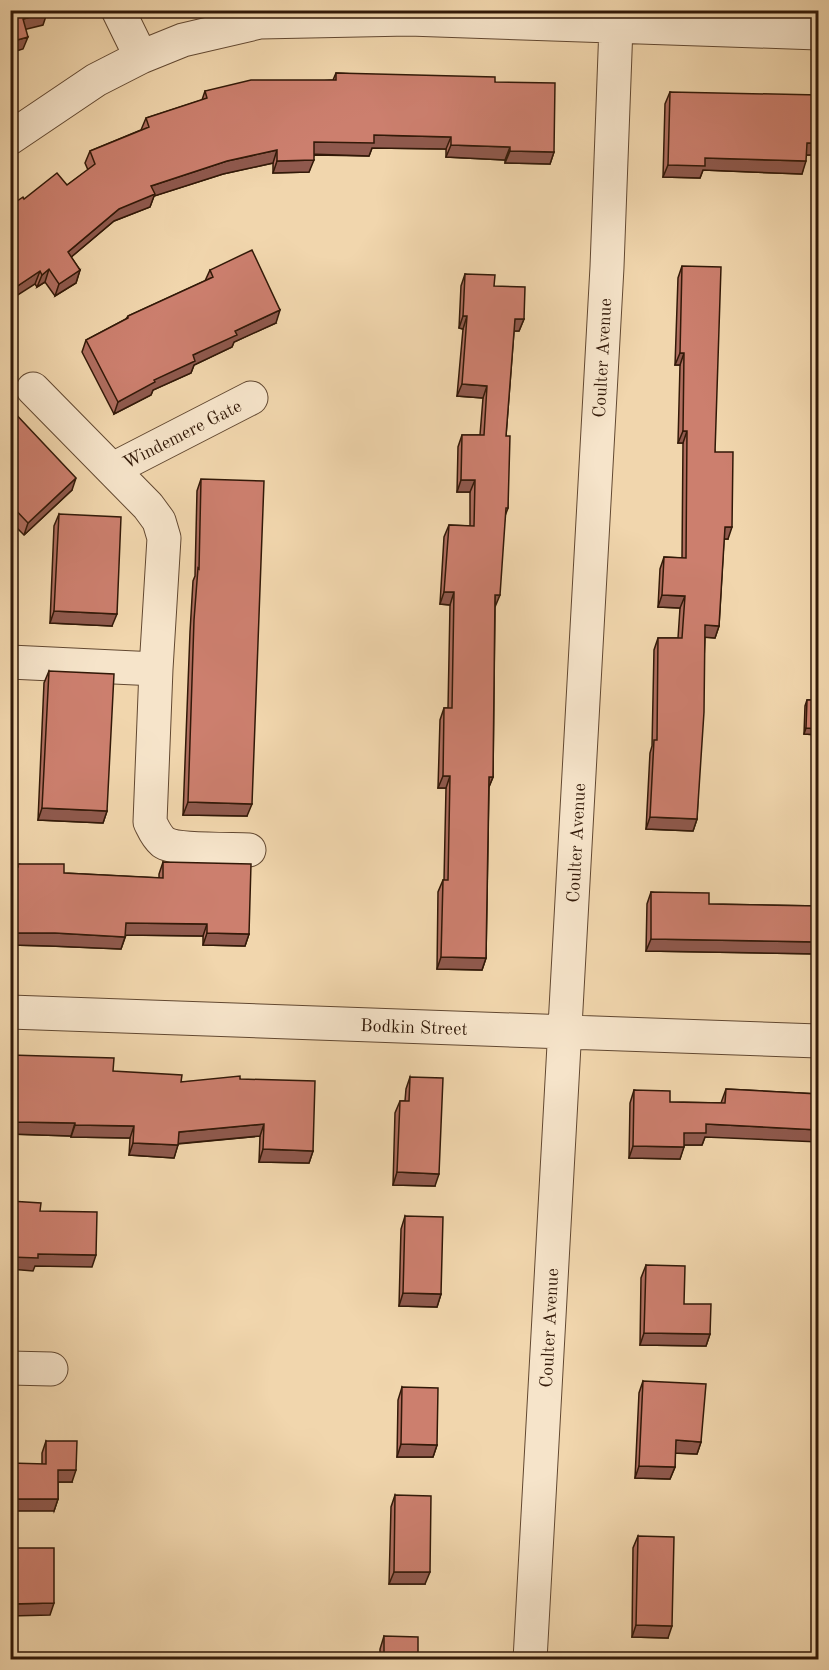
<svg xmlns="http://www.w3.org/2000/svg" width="829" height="1670" font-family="'Old Standard TT',serif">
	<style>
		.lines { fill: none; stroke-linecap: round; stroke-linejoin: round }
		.minor-casing { stroke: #624831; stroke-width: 35 }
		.minor { stroke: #f6e4ca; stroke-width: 33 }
		.wall { fill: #af6d5f; stroke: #321908; stroke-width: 1.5 }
		.shaded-wall { fill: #8f594d; stroke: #321908; stroke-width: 1.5 }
		.building { fill: #cc7f6e; stroke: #321908; stroke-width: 1.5 }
		.labels { text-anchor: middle; stroke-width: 4.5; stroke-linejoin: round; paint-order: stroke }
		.street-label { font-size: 18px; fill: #321908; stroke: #f6e4ca }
	</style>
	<rect width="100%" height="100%" fill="#f1d6ad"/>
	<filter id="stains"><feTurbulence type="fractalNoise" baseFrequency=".00333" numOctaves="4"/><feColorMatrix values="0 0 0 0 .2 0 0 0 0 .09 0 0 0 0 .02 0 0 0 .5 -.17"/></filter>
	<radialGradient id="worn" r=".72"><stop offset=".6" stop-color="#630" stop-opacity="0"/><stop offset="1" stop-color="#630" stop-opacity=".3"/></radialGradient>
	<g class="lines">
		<defs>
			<path id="minor" d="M118,10l23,47
				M10,138l86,-58 45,-23 42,-17 77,-18 149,-3 409,14
				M33,389l115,117 11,15 5,17 -8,131 -6,153c4,8 6,14 13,20 12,9 69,7 86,8
				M113,469l138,-71
				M10,662l146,7
				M10,1012l808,29
				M10,1368l41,1
				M530,1660l77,-1393 9,-241"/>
		</defs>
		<use href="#minor" class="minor-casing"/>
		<use href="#minor" class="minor"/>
	</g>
	<path class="wall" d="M336,73l159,9 59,70 -4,12 -45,-1v-3l-59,-3v-8l-74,-1 -3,8 -55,-1 -5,17 -36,1v-10l-50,11 -69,22 -4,11 -36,14 -43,36 9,13 -4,13 -21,13 -10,-14 -8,5 -2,-3 -11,-85 43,-14 21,-15 -3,-7 5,-12 51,-21 5,-12 56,-18 3,-9 128,-11z
		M670,92l149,63h-13l-4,19 -99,-4 -3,8 -37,-1 2,-73z
		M682,266l33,186 13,87h-4l-5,87 -4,12 -10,-1 -8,182 -4,12 -47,-2 4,-76 2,-7 2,-96 4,-12h20l2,-30 -22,-1 2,-38 4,-12 18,1 1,-115h-5l2,-78h-5l3,-87z
		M210,270l66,53 -42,19 -2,5 -38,18 -3,8 -38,17 -2,5 -37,19 -32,-62 4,-12 40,-21 2,-3 77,-35z
		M465,274l29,12 30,33 -5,12h-5l-8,105 2,72 -3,8 -10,91 -2,170 -4,10 -3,171 -4,12 -45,-1 1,-77 5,-12h1l2,-92h-8l2,-68 4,-12h4l2,-103 -10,-1 4,-67 5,-12 21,1v-34h-13l1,-45 4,-12h18l3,-37 -26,-2 6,-67 -4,-1 2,-42z
		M10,408l62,82 -48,45 -14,-14z
		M201,479l46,337 -64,-1 7,-183 3,-51 2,-5 2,-85z
		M59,514l53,112 -62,-3 4,-97z
		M49,671l58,140 -4,12 -65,-3 6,-137z
		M807,700h12v35l-15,-1 1,-28z
		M163,862l86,72 -4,12 -42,-1v-9l-77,-1 -5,14 -71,-3 -40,-1v-78h7l1,-3 46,9 95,5v-4z
		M651,892l58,12 110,2v48l-173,-3 1,-47z
		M10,1055l171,27 59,-3 73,72 -4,12 -50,-1 1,-26 -82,8 -4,14 -45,-3 1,-17 -59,-1v-1l-61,-2z
		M410,1077l25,109 -42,-1 2,-72 5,-12h5l1,-12z
		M726,1089l93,5 -114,43 -3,8h-18l-4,14 -51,-1 1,-55 4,-13 36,12 51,1z
		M405,1216l36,78 -4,13 -38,-1 2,-77z
		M646,1265l38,39 26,30 -4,12 -66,-1 1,-67z
		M643,1381l58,61 -4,12 -22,-1v14l-5,12 -35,-1 4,-85z
		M402,1387l35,58 -4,12h-36l1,-57z
		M46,1441l26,41h-14v17l-4,12 -12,-47v-11z
		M395,1495l30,89h-36l2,-77z
		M638,1536l30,102 -36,-1 1,-89z
		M384,1636l34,23h-38v-10z"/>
	<path class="shaded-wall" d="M47,13l-4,12 -24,6 4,-12z
		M28,37l-5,12 -13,4v-11z
		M374,135l77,2 -5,12 -74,-1 -3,8 -60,-2 5,-12z
		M807,143h12v12h-17z
		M451,145l59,2 -5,13 -59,-3z
		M277,150l-4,13 -50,11 -69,22 -4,11 -36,14 -51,43 5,-12 51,-43 32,-23 76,-25z
		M510,151l44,1 -4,12 -45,-1z
		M705,158l101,3 -4,13 -99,-4 -3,8 -37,-1 5,-12z
		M314,160l-5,12 -36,1 4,-12z
		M49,269l-4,13 -8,5 5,-12z
		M80,270l-4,13 -21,13 4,-12z
		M40,271l-5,13 -25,16v-9z
		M280,310l-4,13 -42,19 -2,5 -38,18 -3,8 -38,17 -2,5 -37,19 4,-12 75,-47 42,-24z
		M463,316h4l-4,13 -4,-1z
		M515,319h9l-5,12h-9z
		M680,353h4l-4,12h-5z
		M462,384l25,2 -4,12 -26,-2z
		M683,431h4l-4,12h-5z
		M76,478l-4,12 -48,45 4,-12z
		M461,480h14l-5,12h-13z
		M725,527h7l-4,12h-7z
		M444,592h10l-4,13 -10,-1z
		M495,595h5l-5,12z
		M662,595l23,1 -5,12 -22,-1z
		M54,611l63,3 -5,12 -62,-3z
		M705,625l14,1 -4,12 -14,-1z
		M806,728l13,1v6l-15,-1z
		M443,776h7l-4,12h-8z
		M489,777h4l-5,12z
		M188,802l64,2 -5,12 -64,-1z
		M42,808l65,3 -4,12 -65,-3z
		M650,817l47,2 -4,12 -47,-2z
		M126,923l81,1 -4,12 -81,-1z
		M10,933h45l70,4 -4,12 -71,-3 -40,-1z
		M207,933l42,1 -4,12 -42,-1z
		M651,939l168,3v12l-173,-3z
		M441,957l45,1 -4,12 -45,-1z
		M10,1120h4l-4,11z
		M14,1122l61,1 -4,13 -61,-2z
		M264,1124l-4,12 -86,8 5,-12z
		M706,1124l113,6v12l-114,-5 -3,8h-22l4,-12z
		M75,1125l59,1 -4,12 -59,-1z
		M133,1143l45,2 -4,13 -45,-3z
		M633,1146l51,1 -4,12 -51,-1z
		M263,1149l50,2 -4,12 -50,-1z
		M397,1172l42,2 -4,12 -42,-1z
		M38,1254l58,1 -4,12 -57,-1 -2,5 -23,-2v-12z
		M403,1293l38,1 -4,13 -38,-1z
		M644,1333l66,1 -4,12 -66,-1z
		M676,1440l25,2 -4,12 -25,-1z
		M401,1444l36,1 -4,12h-36z
		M639,1466l36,1 -5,12 -35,-1z
		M58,1470h18l-4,12h-18z
		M10,1499h48l-4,12h-44z
		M394,1572h36l-5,12h-36z
		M54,1603l-4,12 -40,1v-12z
		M636,1625l36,1 -4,12 -36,-1z"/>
	<path class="building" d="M10,10h37v3l-24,6 5,18 -18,5z
		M336,73l159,4v5l60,1 -1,69 -44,-1v-4l-59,-2v-8l-77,-2v8l-60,-1v18l-37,1v-11l-50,11 -76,25 4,8 -36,15 -51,43 12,18 -21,14 -10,-15 -7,6 -2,-4 -30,20v-85l13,-9 1,2 33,-26 10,12 28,-21 -5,-13 59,-24 -3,-9 61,-20 -2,-7 46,-11h85z
		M670,92l149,3v48h-12l-1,18 -101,-3v8l-37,-1z
		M252,250l28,60 -45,21 2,4 -44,20 2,6 -41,19 1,2 -37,20 -32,-62 42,-22v-2l85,-39 -3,-7z
		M682,266l39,1 -6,185h18l-1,75h-7l-6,99 -14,-1 -1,87 -7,107 -47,-2 4,-77h3l1,-102h24l3,-42 -23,-1 2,-38 22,1 1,-127h-4l1,-78h-4z
		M465,274l30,1 -1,11 31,1 -1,32h-9l-9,117h4l-2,72h-2l-6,87h-5l-2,182h-4l-3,181 -45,-1 2,-77h5l2,-104h-7l1,-68h8l2,-116h-10l5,-67 25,1 1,-46h-14l1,-45h22l3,-49 -25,-2 5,-68h-4z
		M10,408l66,70 -48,45 -18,-19z
		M201,479l63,2 -12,323 -64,-2 6,-182 4,-52 1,1z
		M59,514l62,3 -4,97 -63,-3z
		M49,671l65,3 -7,137 -65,-3z
		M807,700h12v29l-13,-1z
		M163,862l88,2 -2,70 -42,-1v-9l-81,-1 -1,14 -70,-4h-45v-66h8v-3h46v9l99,5z
		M651,892l58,1v11l110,2v36l-168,-3z
		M10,1055l104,3 -1,13 69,4 -1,7 59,-6v3l75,2 -2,70 -50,-2 1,-25 -85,8 -1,13 -45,-2 1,-17 -59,-1v-2l-61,-1v-2h-4z
		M410,1077l33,1 -4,96 -42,-2 3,-71h9z
		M726,1089l93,5v36l-113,-6v9h-22v14l-51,-1 1,-56 36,1v11l55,1z
		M10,1201l31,2 -1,8 57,1 -1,43 -58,-1v4l-28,-1z
		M405,1216l38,1 -2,77 -38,-1z
		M646,1265l39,1 -1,38h27l-1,30 -66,-1z
		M643,1381l63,3 -5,58 -25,-2 -1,27 -36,-1z
		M402,1387l36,1 -1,57 -36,-1z
		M46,1441h31l-1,29h-18v29h-48v-36l36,1z
		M395,1495l36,1 -1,76h-36z
		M638,1536l36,1 -2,89 -36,-1z
		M10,1548h44v55l-44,1z
		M384,1636l34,1v22h-34z"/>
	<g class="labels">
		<g class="street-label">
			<text transform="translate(602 358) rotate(-87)" y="6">Coulter Avenue</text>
			<text transform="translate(182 434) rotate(-27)" y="6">Windemere Gate</text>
			<text transform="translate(576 843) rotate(-87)" y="6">Coulter Avenue</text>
			<text transform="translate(414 1027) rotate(2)" y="6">Bodkin Street</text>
			<text transform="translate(549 1328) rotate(-87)" y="6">Coulter Avenue</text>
		</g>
	</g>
	<rect width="829" height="1670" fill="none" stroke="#f1d6ad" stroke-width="36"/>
	<rect x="12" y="12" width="805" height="1646" fill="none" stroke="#321908" stroke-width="3"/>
	<rect x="18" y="18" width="793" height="1634" fill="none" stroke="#321908" stroke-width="1.5"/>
	<rect width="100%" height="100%" filter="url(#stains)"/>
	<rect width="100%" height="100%" fill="url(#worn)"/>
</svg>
